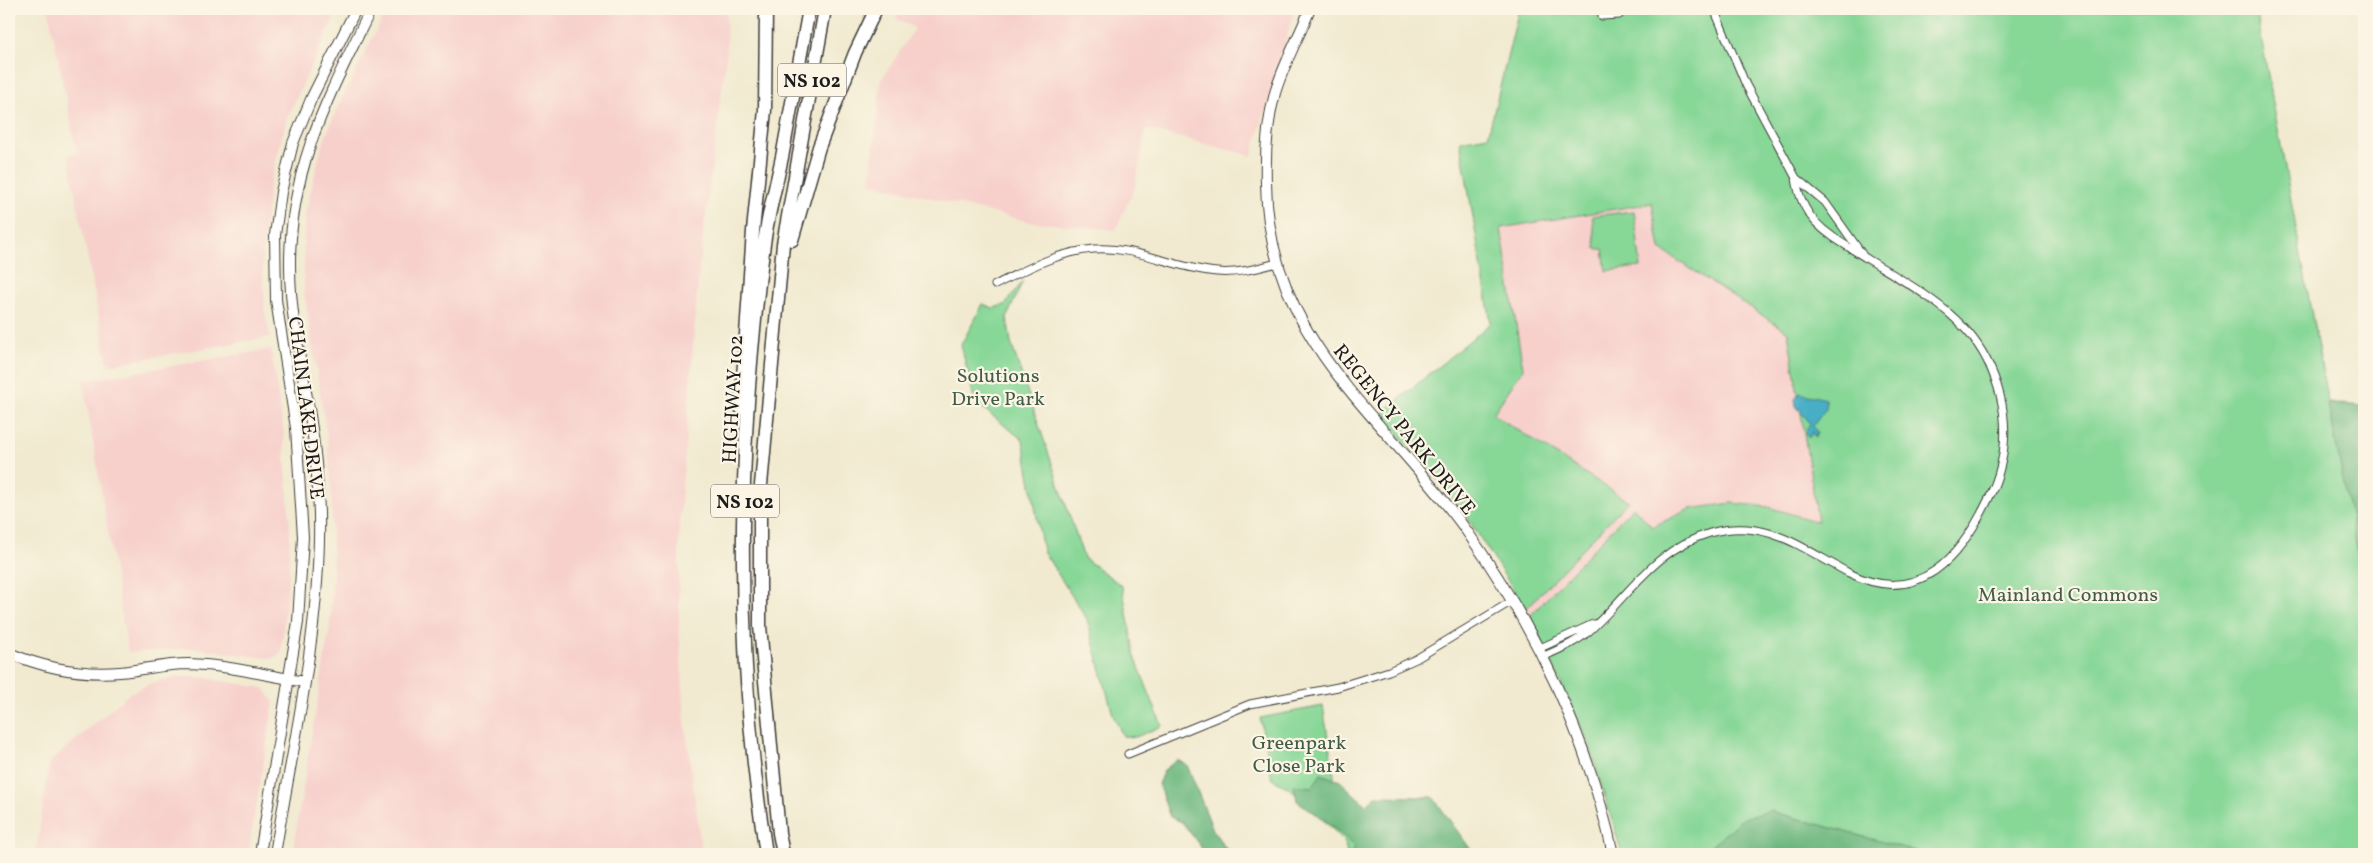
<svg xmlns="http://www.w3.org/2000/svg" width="2373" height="863" font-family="Vollkorn,serif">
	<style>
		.built { fill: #f7d0cc }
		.green { fill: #87d797; stroke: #527a5a }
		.forest { fill: #6db880; stroke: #446a4e }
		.water { fill: #47aec6; stroke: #326571 }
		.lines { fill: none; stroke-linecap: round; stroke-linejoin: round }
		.street-casing { stroke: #3c3b37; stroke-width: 9 }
		.secondary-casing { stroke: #3c3b37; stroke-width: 12 }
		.highway-casing { stroke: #3c3b37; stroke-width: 15 }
		.street { stroke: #fff; stroke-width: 7 }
		.secondary { stroke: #fff; stroke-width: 10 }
		.highway { stroke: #fff; stroke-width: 12 }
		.labels { text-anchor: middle; stroke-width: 4.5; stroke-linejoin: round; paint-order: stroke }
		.shield { fill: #fcf5e5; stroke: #5f5d58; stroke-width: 1 }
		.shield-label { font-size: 19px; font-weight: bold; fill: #1c1c1c }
		.park-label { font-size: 20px; fill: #415d47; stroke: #fcf5e5 }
		.street-label { font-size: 20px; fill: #1c1c1c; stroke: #fcf5e5 }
	</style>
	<rect width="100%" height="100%" fill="#fcf5e5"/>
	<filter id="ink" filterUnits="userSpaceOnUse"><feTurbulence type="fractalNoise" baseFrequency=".02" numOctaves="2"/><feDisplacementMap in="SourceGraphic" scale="10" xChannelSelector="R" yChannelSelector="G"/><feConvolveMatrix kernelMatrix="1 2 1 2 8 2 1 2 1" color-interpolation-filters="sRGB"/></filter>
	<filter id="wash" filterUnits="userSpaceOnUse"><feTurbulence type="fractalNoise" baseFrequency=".0096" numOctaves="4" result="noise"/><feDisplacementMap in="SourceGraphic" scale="20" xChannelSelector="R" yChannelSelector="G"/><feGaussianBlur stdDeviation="1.12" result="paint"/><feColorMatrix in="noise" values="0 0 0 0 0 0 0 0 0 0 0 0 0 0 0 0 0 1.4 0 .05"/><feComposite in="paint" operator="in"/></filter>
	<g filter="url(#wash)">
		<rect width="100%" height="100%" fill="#f1ead0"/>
		<path class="built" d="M48,9h290l-51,109 -18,69 -7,69 3,56 5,25 -162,28 -40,-210 9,-2z
			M387,9h339l1,41 -28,218 -20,263v95l6,95 17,133h-410l38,-229 3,-47 -2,-95 -5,-52 -22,-139v-73l17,-70 13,-34z
			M900,9h395l-43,147 -106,-27 -11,58 -19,43 -86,-8 -160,-39 11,-103 34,-52 -19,-9z
			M1652,203l8,46 128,83 31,191 -51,-16 -78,2 -38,18 -19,-20 -103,109 -4,-7 101,-108 -134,-87 30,-45 -22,-141z
			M271,349l12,79 7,97 -1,51 -8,77 -9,6 -78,-11 -66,5 -45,-272z
			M178,677h22l64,11 10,14 -26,152h-213l15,-92 80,-69 24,-11z"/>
		<path class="green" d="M1519,9h737l72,394 36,3v448h-742l-33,-110 -59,-128 103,-109 19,20 38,-18 42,-6 36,4 50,15 -30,-190 -128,-83 -8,-46 -151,25 22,141 -30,45 135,87 -102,108 -63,-98 -82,-97 110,-91 -31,-182 28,-5z
			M1634,211l7,56 -35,4 -3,-22h-7l-4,-33z
			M1023,281l-16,36 4,26 73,215 38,28 13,71 27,69 -26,11 -13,-1 -10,-21 -26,-96 -44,-68 -20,-111 -48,-38 -14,-57 22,-41 10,4 12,-3z
			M1323,706l18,114 32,34h-26l-3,-14 -55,-52 -17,-9 -12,-61z"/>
		<path class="forest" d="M2328,404l36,2v179z
			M1177,760l10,5 27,67 13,18 -4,4h-17l-24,-32 -12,-5 -12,-33 6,-14z
			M1321,774l19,7 26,24 10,-9 57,1 41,57h-122l3,-8 -30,-26 -28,-19 -3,-16 18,2z
			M1770,811l156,43h-224l41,-36z"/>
		<path class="water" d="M1800,393l26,6v9l-13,18 4,6 -2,6 -3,-6 -3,6 -4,-5 5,-10 -14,-17 -1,-7z"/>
	</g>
	<g filter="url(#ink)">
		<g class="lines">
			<defs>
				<path id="street" d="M1602,9v7l17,-1v-6
					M1796,178l29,24 37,52
					M995,285c32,-16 62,-33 99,-36 43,-3 82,20 123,23 20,2 41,-4 60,-9
					M1538,649l55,-25
					M1542,657c16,-7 33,-14 46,-25 42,-37 65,-82 122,-99 56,-16 93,16 139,40 70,35 112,-16 140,-75 16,-33 20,-67 11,-103 -6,-23 -17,-46 -33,-64 -26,-30 -67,-52 -101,-73 -34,-22 -64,-34 -70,-80l-50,-93 -32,-76
					M1128,754l122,-50 88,-17 51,-16 27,-12 96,-58"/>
				<path id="secondary" d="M1310,9c-11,28 -26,54 -35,84 -8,29 -10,60 -9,90 2,159 116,230 200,347 69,97 122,208 147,324
					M9,653c35,15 73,22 111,19 23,-2 45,-8 68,-8 39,1 77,11 116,18
					M260,854l38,-232 5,-85 -7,-109 -20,-128 -1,-65 6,-43 12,-49 19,-46 44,-88
					M275,854c17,-104 42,-209 44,-314 1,-44 -3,-88 -10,-131 -8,-47 -19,-94 -19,-142 -1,-100 39,-171 81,-258"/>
				<path id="highway" d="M792,240l27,-93 36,-94 21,-44
					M741,408l12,-177 12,-121 1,-101
					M766,854c-32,-198 -29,-411 -2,-610 4,-31 13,-61 19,-92 9,-48 17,-96 26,-143
					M783,854l-4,-21 -19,-207v-130l23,-252 42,-235"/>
			</defs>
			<use href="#street" class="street-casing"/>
			<use href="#secondary" class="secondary-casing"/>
			<use href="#highway" class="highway-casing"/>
			<use href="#street" class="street"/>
			<use href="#secondary" class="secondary"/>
			<use href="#highway" class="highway"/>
		</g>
	</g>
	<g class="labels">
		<g class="shield">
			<rect x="778" y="63.5" width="68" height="33" rx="4"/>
			<rect x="711" y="484.5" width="68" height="33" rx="4"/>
		</g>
		<g class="shield-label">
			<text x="812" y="87">NS 102</text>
			<text x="745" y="508">NS 102</text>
		</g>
		<g class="park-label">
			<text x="998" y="382">Solutions<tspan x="998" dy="23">Drive Park</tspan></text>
			<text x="2068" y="601">Mainland Commons</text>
			<text x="1299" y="749">Greenpark<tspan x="1299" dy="23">Close Park</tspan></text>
		</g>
		<g class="street-label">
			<text transform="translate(732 399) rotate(-87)" y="7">HIGHWAY 102</text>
			<text transform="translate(307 408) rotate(83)" y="7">CHAIN LAKE DRIVE</text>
			<text transform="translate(1405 429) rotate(51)" y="7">REGENCY PARK DRIVE</text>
		</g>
	</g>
	<rect width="2373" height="863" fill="none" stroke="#fcf5e5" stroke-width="30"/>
</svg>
